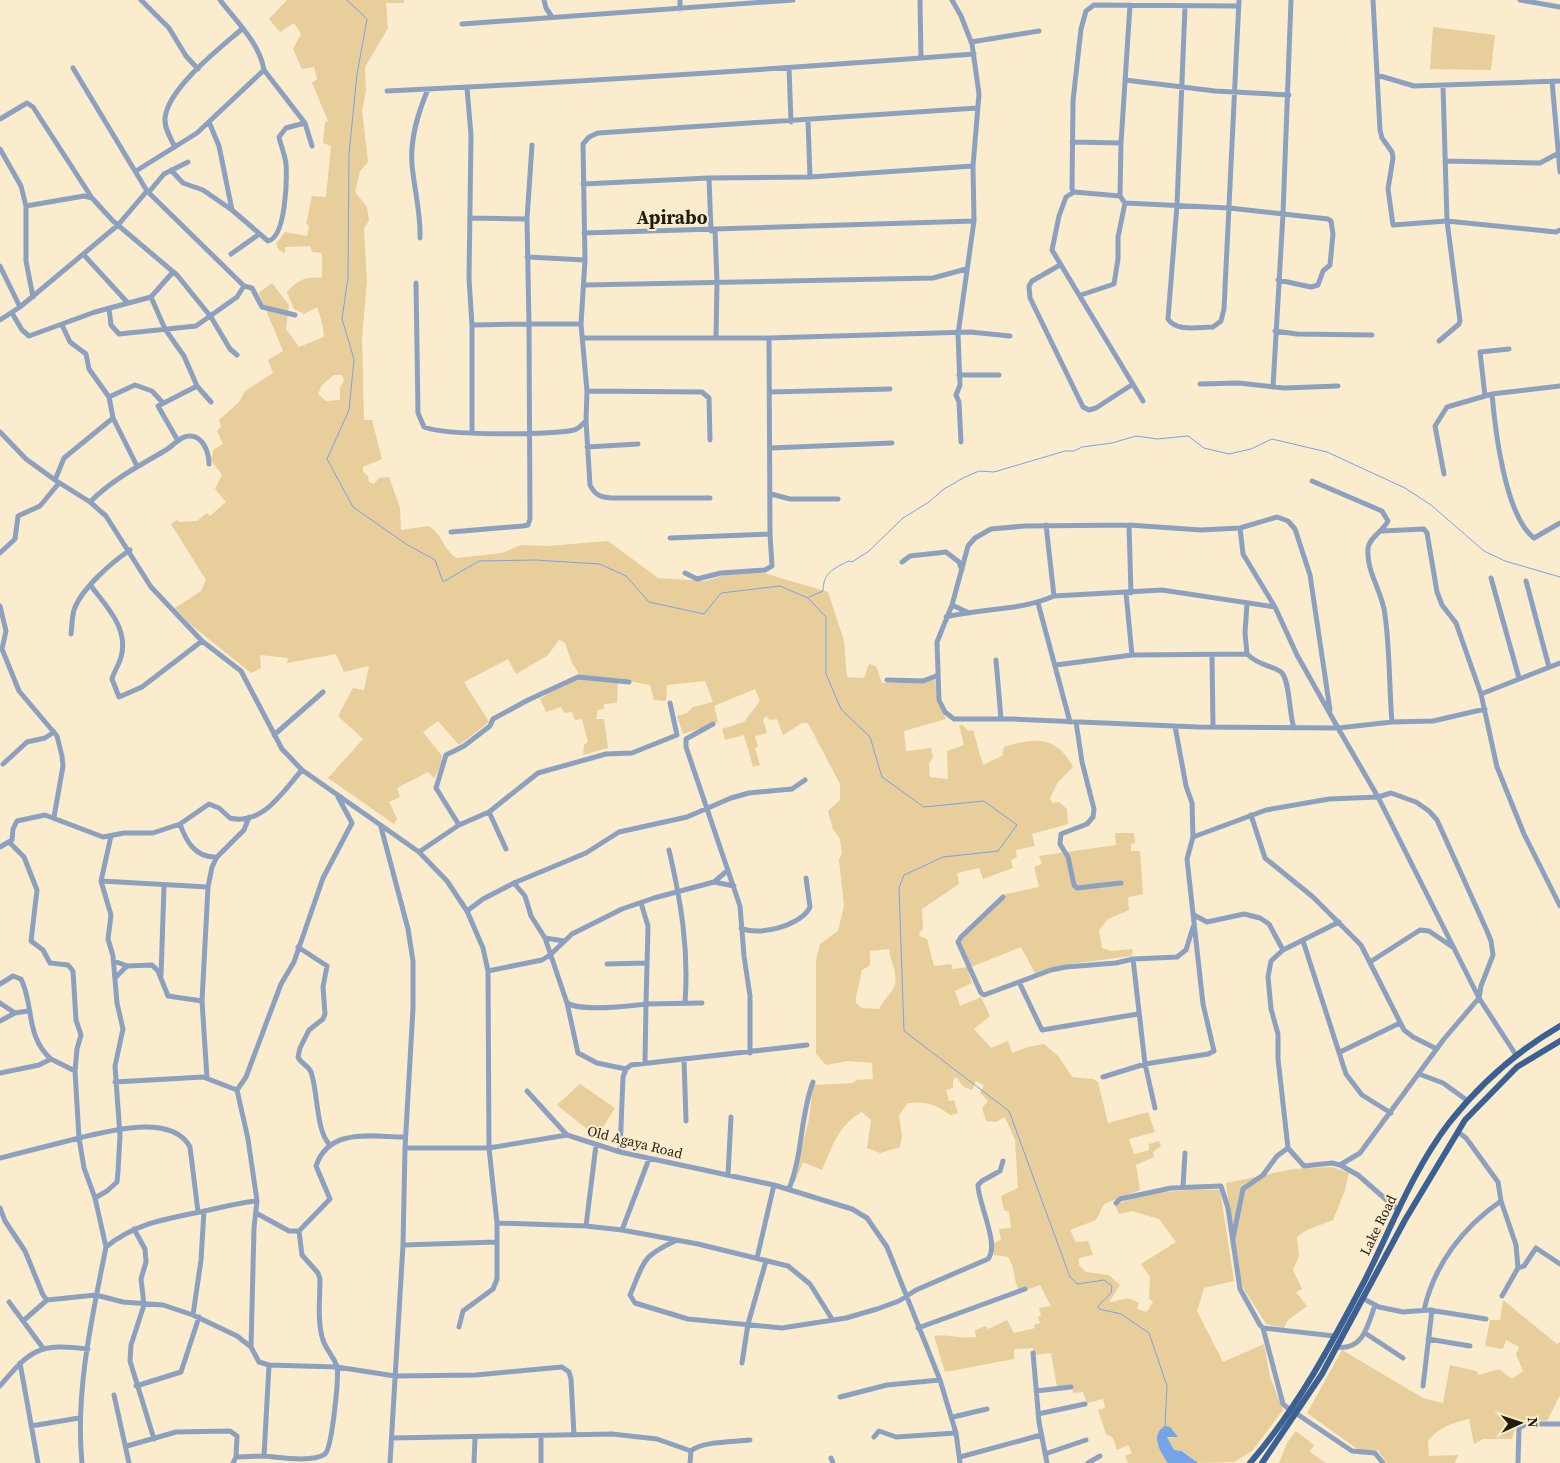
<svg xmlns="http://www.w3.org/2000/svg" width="1560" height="1463" font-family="'Source Serif 4',serif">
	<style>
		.green { fill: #e7ce9b; fill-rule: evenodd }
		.water { fill: #76a4e8 }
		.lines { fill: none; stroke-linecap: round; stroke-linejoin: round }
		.stream { stroke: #76a4e8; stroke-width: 1 }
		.minor { stroke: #8ca1bf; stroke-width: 5 }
		.major { stroke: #3b6094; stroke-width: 6 }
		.labels { text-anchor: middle; stroke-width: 4; stroke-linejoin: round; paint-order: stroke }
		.street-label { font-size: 14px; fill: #211c11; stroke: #fbecce }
		.district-label { font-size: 19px; font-weight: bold; fill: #211c11; stroke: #fbecce }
	</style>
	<rect width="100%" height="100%" fill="#fbecce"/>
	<path class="green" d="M287,0h117v3h-18l2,25 -23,39 1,24 -4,19 6,52 -8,9 -5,21 12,15 2,13 -5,9 3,52 -5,57 2,82h8l10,39 -19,8v5l5,4 1,6 5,2 5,-6 10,-1 11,31 1,22 28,-4c16,12 12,20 27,32l46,-5 19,-8 26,1 61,-5 50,37 48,3 25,-8 29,-1 68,20 16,49 3,36 17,1 5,-14 7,2 6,17h35l18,-4 3,22 8,18 -42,12 2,20 25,-3 2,9 -4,7 1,13 18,2 -1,-28 17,-6 -5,-20h4l5,6 5,-1 10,35 19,-9 2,-9c31,-10 53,-11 69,20l-15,15 -8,16 2,5 7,-1 8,7 1,15 -36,10 3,12 -19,4 1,7 -6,3 2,8 -30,11 -4,-11 -22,5 2,11 -37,25 1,20 -4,4 1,3 7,3 7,27 17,-2 2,5 14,-2 5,16 -17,8 5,15 21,-9 9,19 -16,13 17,19 17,-7 4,12 16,-6 16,-3 15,13 13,20 21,2 5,3 10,41 40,-11 7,20 -26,7 5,15 15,-4v-6l10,-3 2,5 -8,6 1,5 -18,8 4,25 -36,14 -8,16 -26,10 6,12 12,-1 5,14 -14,3v7l7,7 23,3 11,10 -11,17c13,-1 16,-8 30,1l-2,6 10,3 6,-10 -4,-4 1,-21 -9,-13 35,-22 -17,-23 -27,-8 -13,3 -4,-9c35,-14 68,-16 105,-15l14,91 -30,7 -7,23 26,51 41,-18 6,33 13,33 -31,41 -18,11 -36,1 -15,-12 -9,-1 -7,-13 6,1 -12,-10 -4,16 11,19h-40l-3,-7 7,-3 -4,-8 -11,5 -4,-12 -7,-4 -8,-24 7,-2 -2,-9 -16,4 -4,-11 -10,1 -1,-7 -15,1 -6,-34 -16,2 -2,-7 -19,1v10l-69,13 -11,-36c14,-2 27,3 42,1l-1,-7 11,-4 2,3 19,-9 7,13 21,-5 -1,-3 6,-2 -2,-6 3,-1 -2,-8 12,-2 -11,-21 -14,5 -8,-2c-5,-10 -3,-21 -10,-31l-14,-2v-12l7,-3 -2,-11 12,-1 -2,-16 -5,-2 -3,-14 17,-8 -3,-48 -10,-23 -9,5 -10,-1 -4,-13 6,-7 -8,-8 4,-8 -8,-4 -4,9 -8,-3 -8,-10 -3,3v8l-7,2 3,11 5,-1 4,13 -8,2c-14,-11 -24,-14 -42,-12l-9,12 3,21 -2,11 -20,6 -13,-5 4,-28 -9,-8c-23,12 -30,35 -40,58l-19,-8 -8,20h-2l16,-63 4,-34 40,-2 4,-3 16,-1 -1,-16 -24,-2 -22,4 -10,-11v-94l4,-16 18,-13 6,-25 -5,-46 3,-7 -2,-14 -7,-10 -5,-18 12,-11v-16l-32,-61h-6l-19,12 -6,-16 -8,1 -2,-4 -4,3 4,14 -12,3 3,11 -3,1 5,17 -7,2 -9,-32 -19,5 -3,-11 22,-7 16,-21 -5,-12 -41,17 4,16 -35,12 -6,-18 10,-3 6,-6 20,-5 -8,-21 -38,4 -1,16 -12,-1 -4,-15 -32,-6 -1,24 -13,1v5l-6,1 -2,9h8l4,29 -25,7 1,-10 4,-3 -6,-23 -7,1 -3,-8 -8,1 -3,-6 -15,5 -6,-13 39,-25 -7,-11 -7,-20 -6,-3 -11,15 -32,19 -8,-15 -44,23 25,40 -30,23 -21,-24 -15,11 19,24 -2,11 -6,11 -6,-6 -31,16 3,9 -11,5 8,17 -3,5 -66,-46 35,-39 -25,-23 15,-28 11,2 5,-24 -25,6 -8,-18 -49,9 1,-5 -28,-3 1,13 -10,5 -61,-49 -15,-16 26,-17 5,-11 -35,-56 6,-4 3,2 17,-1 10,-8 3,3 16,-14 -11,-13 7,-14 -11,-15 3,-11 9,-5 -6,-13 4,-4 -2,-7 20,-18 6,-11 28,-18 -5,-13 15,-9 -24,-58 13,-10 17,22 -3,24 13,18 25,-10 -1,-11 -6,-19 -13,7 -10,-5 -7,-17c11,-12 18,-16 35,-14v-25l-10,-1 -2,-6 -25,1v6l-6,-3 -3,-6 9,-12 22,4 2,-11 -3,-1 6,-28 14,1 5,-51 -8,-3 2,-20 3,-2 -16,-38 5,-4 -3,-12 -12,2 -9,-20 8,-15 -7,-11 -14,9 -11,-13zM334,375h8l2,5 -4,8v12l-14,1 -8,-7 4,-9zM889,949c1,12 10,26 5,38 -2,5 -11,14 -15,22l-17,-1 -6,-5c-1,-11 5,-20 5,-32l9,-6v-14z
		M1433,27l62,8 -4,35 -61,-1z
		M1115,833h19l1,10 -4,1v7h9l3,43 -15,3 1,13 -21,9 -9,11 3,18 9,3 21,-2 1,4 -2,3 -61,8 -35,9 -14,-26 -50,20 -11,-22 2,-7 44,-44 33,-7 -5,-20 8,-3 -3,-8 77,-11z
		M580,1084l35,24 -18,29 -40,-32z
		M1332,1167l17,6 -4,17 -12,30 -26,10 -10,7 2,19 -6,14 9,19 -6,3 11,14 -19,14 -4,8 -18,-4 -24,-38 -4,-10 -12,-93 67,-14z
		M1503,1300l54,44 3,-2v53l-13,26 -19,-2 -12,5 -4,15h-29l-9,5 -5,-25c-17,4 -30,8 -41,22l1,15 29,-1 -3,8h-68l-9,-13 -18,1 -53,-38 35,-63 81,48 20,5 7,-38 26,6 3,4 20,-6 13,10 11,-8 -7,-17 3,-7 -13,-7 -3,9 -18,-3 5,-26h10z
		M1296,1431l18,14 -4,7 16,11h-47l8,-20z"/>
	<path class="water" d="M1165,1426l5,1 8,10h-11l7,13 8,1 16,12h-30c-7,-10 -19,-28 -3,-37z"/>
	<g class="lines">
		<path class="stream" d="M347,0l20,19 -10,55 -8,80 -1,123 -6,42 12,40 -5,51 -22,49 26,48 53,37 29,16 8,22 36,-21 56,-1 65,4 26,12 23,26 55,12 17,-21 59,-7 28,12 18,19v57l15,35 29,28 12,40 42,30 60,-6 33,24 -19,26 -55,6 -39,18 -5,13 5,143 105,80 61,166 7,7 27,-4 8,6 -1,7 -13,13 1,3 22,5 28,19 18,53 -2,40
			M809,597l14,-6c0,-18 11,-23 26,-30l3,1 17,-11 34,-33 26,-16 15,-13 19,-11 16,-7 15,1 71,-21h9l8,-4 30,-4 24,-7 21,3 31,-3 16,12 25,6 22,-5 21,-10 55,13 78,36 26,17 53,46 21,10 55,16"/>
		<path class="minor" d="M141,0l28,28 17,28 12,13
			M220,0c16,21 40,44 44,70l41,53 7,23
			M544,0l2,8 6,9
			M680,0v9
			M920,0l1,58
			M952,0l9,16 11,28 7,50 -6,72 1,55 -16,113 2,51 -4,10 3,7 2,40
			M1373,0l7,130 2,8 10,14 1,6 -5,31 5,36 54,-4 109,11 4,-2
			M1520,0l40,7
			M1185,7l-8,198 -9,114c8,13 31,8 45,8l8,-6 3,-12 15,-309
			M462,24l331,-24
			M971,42l68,-11
			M789,68l2,54
			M1377,75l37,11 146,-5
			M1125,80l90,11 74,4
			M1552,81l8,91
			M467,88l4,47 -2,144 3,46v108
			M387,91c195,-9 391,-22 587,-37
			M0,119l27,-16 6,4 59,91
			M808,121l2,56
			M209,122l10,24 13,64 36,31c18,-4 19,-61 18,-77 -1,-9 -5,-18 -7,-27l7,-9 19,-5
			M1072,142l49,1
			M532,145l-5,74 2,105h52
			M175,147c-4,-8 -11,-19 -10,-29 3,-30 55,-70 77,-89
			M0,149l21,37 5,20v55l7,36
			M1445,161l95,2 17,-9
			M171,170l12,13 20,7 29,20
			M136,171l61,-38 67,-63
			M709,178l2,53
			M583,184l126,-6 101,-1 163,-11
			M149,192l15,-18 24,-12
			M1074,192l-8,5 -7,19 -7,34 91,151
			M1120,196l-46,-4 -2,-3 1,-88 8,-72 5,-18 8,-6 144,1
			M1125,203l104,5 99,11 3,2 2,13 -3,31 -7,6 -5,14 -7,2 -33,-7
			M26,206l58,-10 8,2 21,23 64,54 34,42 19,32 7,6
			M471,218l56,1
			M715,230l2,52 -1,55
			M584,233l390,-12
			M420,238c1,-25 -6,-49 -8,-74 -2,-26 6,-51 16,-75
			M231,254l27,-19
			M84,255l43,47
			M527,257l58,3
			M1060,265l-28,16 -3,5 1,12 53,109 6,3 7,-2 37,-24
			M0,266l20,41
			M416,283l2,130 6,14c23,9 124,8 150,3 5,-1 8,-6 12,-9
			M584,285l349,-7 33,-9
			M244,286l8,2 10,19 33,8
			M1081,295l33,-11 4,-25v-22l7,-34 -5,-7 1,-53 9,-138
			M151,297l22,-25
			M109,308l2,17 8,9 77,-8 41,-29 7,-11 -97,-95
			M12,313l10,17 7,6 66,-24 56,-15 14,32 19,27 13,30 14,16
			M0,320l20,-13 98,-82 29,-34 -74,-123
			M62,325l8,17 16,12 3,15 20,28 4,21 24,48
			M1275,331l22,3 75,1
			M583,338h186l201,-6 40,4
			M1439,341l20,-17 1,-3 -13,-100 -4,-135
			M959,375h40
			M1200,384l39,-1 45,5 54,-2
			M1273,387l10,-173 8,-214
			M587,391l115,1 7,6 1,42
			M770,392l120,-3
			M1492,394c3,35 13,122 42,144l26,-15
			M1485,396l-5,-44 29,-3
			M109,397l26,-12 17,6 11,12
			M0,432l26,27 29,21 35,22 16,14 45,71 51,54 39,30 41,78 20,21 117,82 28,29 20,30 16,37 5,23 1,177 8,75v56l-4,10 -30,22 -4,16
			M178,441l-20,-35 39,-20
			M587,447l51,-3
			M770,448l122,-5
			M1444,474l-9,-48 12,-19 45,-13 68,-8
			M55,480l9,-22 49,-40
			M1312,481l70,30 6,10c-5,10 -19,17 -20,27 -2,25 15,44 17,67 5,35 4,72 7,107
			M771,494l19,5h48
			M710,498h-99c-11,-1 -16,-3 -21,-13l-4,-64 1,-30 -6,-67 4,-64 -2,-116 6,-7 9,-4 379,-25
			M90,502c23,-23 49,-36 76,-52 7,-4 14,-14 23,-14 14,-1 20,17 20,28
			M1046,525l8,71
			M1129,525l-104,1 -34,3 -16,9 -7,8 -16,59 -15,37 2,58 6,12 9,7h58l186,8 140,1 54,-6 41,-1 52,-12
			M1240,528l3,26 32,53 22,48 41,73 40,69 101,201 37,57
			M1382,531l42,-2 3,4 10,59 5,13 14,18 25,71
			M451,532l72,-6 5,-1 2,-6 -1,-195 -57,1
			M670,538l100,-4
			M0,553l15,-14 3,-23 22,-10 19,-23
			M902,562l8,-6 36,-4 13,10 3,8
			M685,573l12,6 24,-6 44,-3 7,-4 -2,-32 -1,-196
			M1491,578l28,100
			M1526,581l23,86
			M91,586c16,21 38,43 30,71 -2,8 -7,14 -9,22l7,18 23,-10 60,-46
			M1126,593l6,62
			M1131,593l-2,-68 72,5 39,-2 37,-11 11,4 7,8 15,46 20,135
			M1038,603l32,119
			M952,605l15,7
			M0,606l6,25 -4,18 17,42 38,45 5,20 1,10 -9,51
			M946,617c36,-9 74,-6 108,-21l108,-6 113,17
			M71,634c1,-8 1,-17 3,-24 7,-21 38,-48 56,-60
			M1247,654c14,13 22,10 34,18 9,7 8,43 13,56
			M1212,656l1,71
			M996,660l5,59
			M1560,663l-79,31 16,73 27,67 36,72
			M1056,665l76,-10 115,-1 -2,-21 2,-30
			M887,680l36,1 13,-5
			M1076,722l6,40 12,47 -1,8 -6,7 -26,10 -1,10 8,13 6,28 3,3 44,-5
			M713,724l-27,15v8l54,159 4,50 6,40v57
			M1175,726l11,60 6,17 1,34
			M274,735l49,-43
			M3,764l24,-22 18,-4 9,-6
			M489,812l17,37
			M1251,815l14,43 48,39 48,48 43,85 9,7 24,12
			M180,824c6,17 15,34 37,33l27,-27 5,-13
			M459,825l30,-13 49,-39 68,-19 26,-1 45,-18 -7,-32
			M381,827l27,102 5,32v47l-8,140 -2,97 -13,218
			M10,843l14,14 13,33 -6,51 12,9 7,13 18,2 5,6 3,49 5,15 -4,14 -2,22 4,67c30,-7 93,-25 111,9l8,65
			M0,847l12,-7 1,-11 4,-8 28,-6 58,22 21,-4h29l27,-9 29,-20 10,4 11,10c33,8 53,-27 72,-48
			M669,850c12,51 20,100 16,153
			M419,852l40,-27 -23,-37 10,-33 18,-9 26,-20 3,-7 35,-19 50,-23 51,5
			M101,881l107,6
			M714,882l14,-12
			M514,883l11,13 6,20 14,22 22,65c15,9 61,3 79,1l-1,58
			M1003,897l-42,40 -3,5 23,51 3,2 67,-25 15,-3 50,-4 17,-4 44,-2 9,-7 7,-23
			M641,903l7,23 -2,78 56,-1
			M467,911l16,-12 31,-16 72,-30 33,-21 68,-15 44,-19 18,-5 43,-4 13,-9
			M1194,915l13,7 37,-8 16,4 9,6 14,26
			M741,928c18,9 61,-3 69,-21l-4,-29
			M545,938l19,3
			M1303,941l43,133 16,21 29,18
			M298,947l29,19 -4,21 2,27 -2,5 -14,11 -9,18 -2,9c3,7 10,8 13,15 7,20 5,58 18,72
			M1133,959l12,105 10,44
			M114,961l13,5 25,-1 6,6 10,25 34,5 5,77
			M1370,962l50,-32 9,1 25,17
			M607,964l40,-1
			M488,971l54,-11 8,-5 22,-21 50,-25 32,-11 60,-16 20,4
			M161,976l3,-90
			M115,978l12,-12
			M1019,982l23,48 96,-16
			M0,984l13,-8 8,3c13,25 4,57 30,80
			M202,1001l6,-114 4,-20 5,-10
			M0,1003l15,10
			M567,1003l11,50 19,10 29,6
			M0,1021l15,-8 13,-2
			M1340,1052l60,-29
			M684,1059l2,62
			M0,1073l39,-8 12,-6 24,12
			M1419,1074l24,9 25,18
			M1103,1077l42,-13 63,-10 6,-3 -11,-47 -16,-145 6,-22 73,-27 63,-11 49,-2 13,-4 25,9 13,9 8,9 50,111 4,10 2,14 -12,31 -2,12 -35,41 -84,114 -20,12 -8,-2 -28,3 -16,-18 -10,-89v-25l-7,-25 -3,-32 3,-16 12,-11 56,-28
			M115,1082l88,-5 34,13 11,49 9,62 -3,27 -3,119
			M237,1090l9,-13 35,-93 13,-22 29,-84 29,-55 -14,-26
			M527,1091l40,44
			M1458,1132l8,6 32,44 3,19 15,44 2,23 -16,28
			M405,1148h84l78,-13 53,17 154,33 78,24 15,9 20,29 53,133 16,53 4,30
			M620,1152l3,-75 3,-8 5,-4 176,-20
			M0,1158l79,-20 5,30 11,30 11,49
			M1340,1165l18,10 40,35
			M728,1175l3,-58
			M1183,1187l2,-34
			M789,1189c14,-35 11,-73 24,-107
			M95,1198l12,-7 10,-9 1,-11 2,-35 -5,-70 8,-37 -6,-26 -4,-47 -5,-17 3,-24 -10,-34 10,-45
			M1116,1203l4,-4 51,-11 50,-2 7,22 12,81 20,36 3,3 71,8
			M0,1208l5,13 20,30 18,44 4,5 49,-5 27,7 40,3 30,10 44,21 14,11 8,15 10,3 68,2 58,9 81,-1 86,-8 7,5 2,7 3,56
			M256,1213l33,18h10l31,-32 -14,-33c13,-39 56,-29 89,-29
			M497,1223l89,3 36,4 76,14 90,22 22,18 22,35
			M586,1226l10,-81
			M134,1229l11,20 1,13 -5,17 3,26 -13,40 -1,16 24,78
			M622,1230l27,-71
			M1233,1238l10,-49 20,-14 14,-19 11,-8
			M677,1240c-36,17 -32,20 -47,55l5,8 53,16 94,9 64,-10 31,-9 22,-8 17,-11 72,-31c12,-14 -10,-56 -10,-74l4,-4 18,-10 3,-10
			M403,1245l94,-3
			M757,1258l17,-73
			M1518,1268l6,-2 12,-18 24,16
			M1364,1299l15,8 24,5 26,-2 57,9
			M9,1302l34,46
			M1424,1310c10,-45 39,-83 77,-109
			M193,1315l8,-55 3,-49
			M23,1321l24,-21
			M918,1328l107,-39
			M1263,1328l20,76 6,5
			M1365,1333l38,25
			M1428,1339l42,7
			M1337,1347c26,4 31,-22 38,-42
			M1033,1353l6,69 8,41
			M20,1363l18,100
			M742,1363l6,-39 18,-63
			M0,1386c31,-37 39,-43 88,-37
			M136,1386l45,-14 18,-55
			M1423,1386l9,-76
			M1036,1391l35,-4
			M114,1395l15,68
			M840,1397l47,-12 53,-5
			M1038,1414l47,-10
			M1297,1414l55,37 23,2 8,10
			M953,1417l34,-8
			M31,1426l48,-8
			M541,1437v26
			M874,1437l5,-6 17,6 60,-4
			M392,1438l220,-4 45,5 34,12
			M127,1446l49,-14 54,-1 7,5 -1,21
			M1045,1454l41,-14
			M264,1456c14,1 49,7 61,-2 7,-6 14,-76 12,-87 -2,-9 -11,-17 -14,-27 -6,-18 -3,-42 -3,-61l-2,-6 -16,-18 -3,-24
			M960,1457l81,-22
			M831,1458l2,5
			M82,1463c-7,-72 10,-145 24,-216 28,-23 59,-28 94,-35 19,-4 37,-9 57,-11
			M233,1463l3,-6 28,-1 5,-91
			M474,1463l1,-25
			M690,1463l1,-12c11,-10 43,-9 59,-11
			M1088,1463l12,-7
			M1518,1463l1,-35 7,-4h34"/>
		<path class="major" d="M1250,1463c47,-54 82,-120 115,-183 26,-52 48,-110 84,-157 31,-39 68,-72 111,-97
			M1262,1463l60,-89 83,-154 60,-100 52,-53 43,-26"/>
	</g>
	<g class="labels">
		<g class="street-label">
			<text transform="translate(635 1142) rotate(14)" y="5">Old Agaya Road</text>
			<text transform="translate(1378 1225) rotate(-64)" y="5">Lake Road</text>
		</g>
		<g class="district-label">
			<text x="672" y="224">Apirabo</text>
		</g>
	</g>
	<g transform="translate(1520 1423) rotate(87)" stroke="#fbecce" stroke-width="4" paint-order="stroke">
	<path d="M0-4L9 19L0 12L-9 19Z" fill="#211c11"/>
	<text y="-8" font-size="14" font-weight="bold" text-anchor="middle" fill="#211c11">N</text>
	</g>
</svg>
